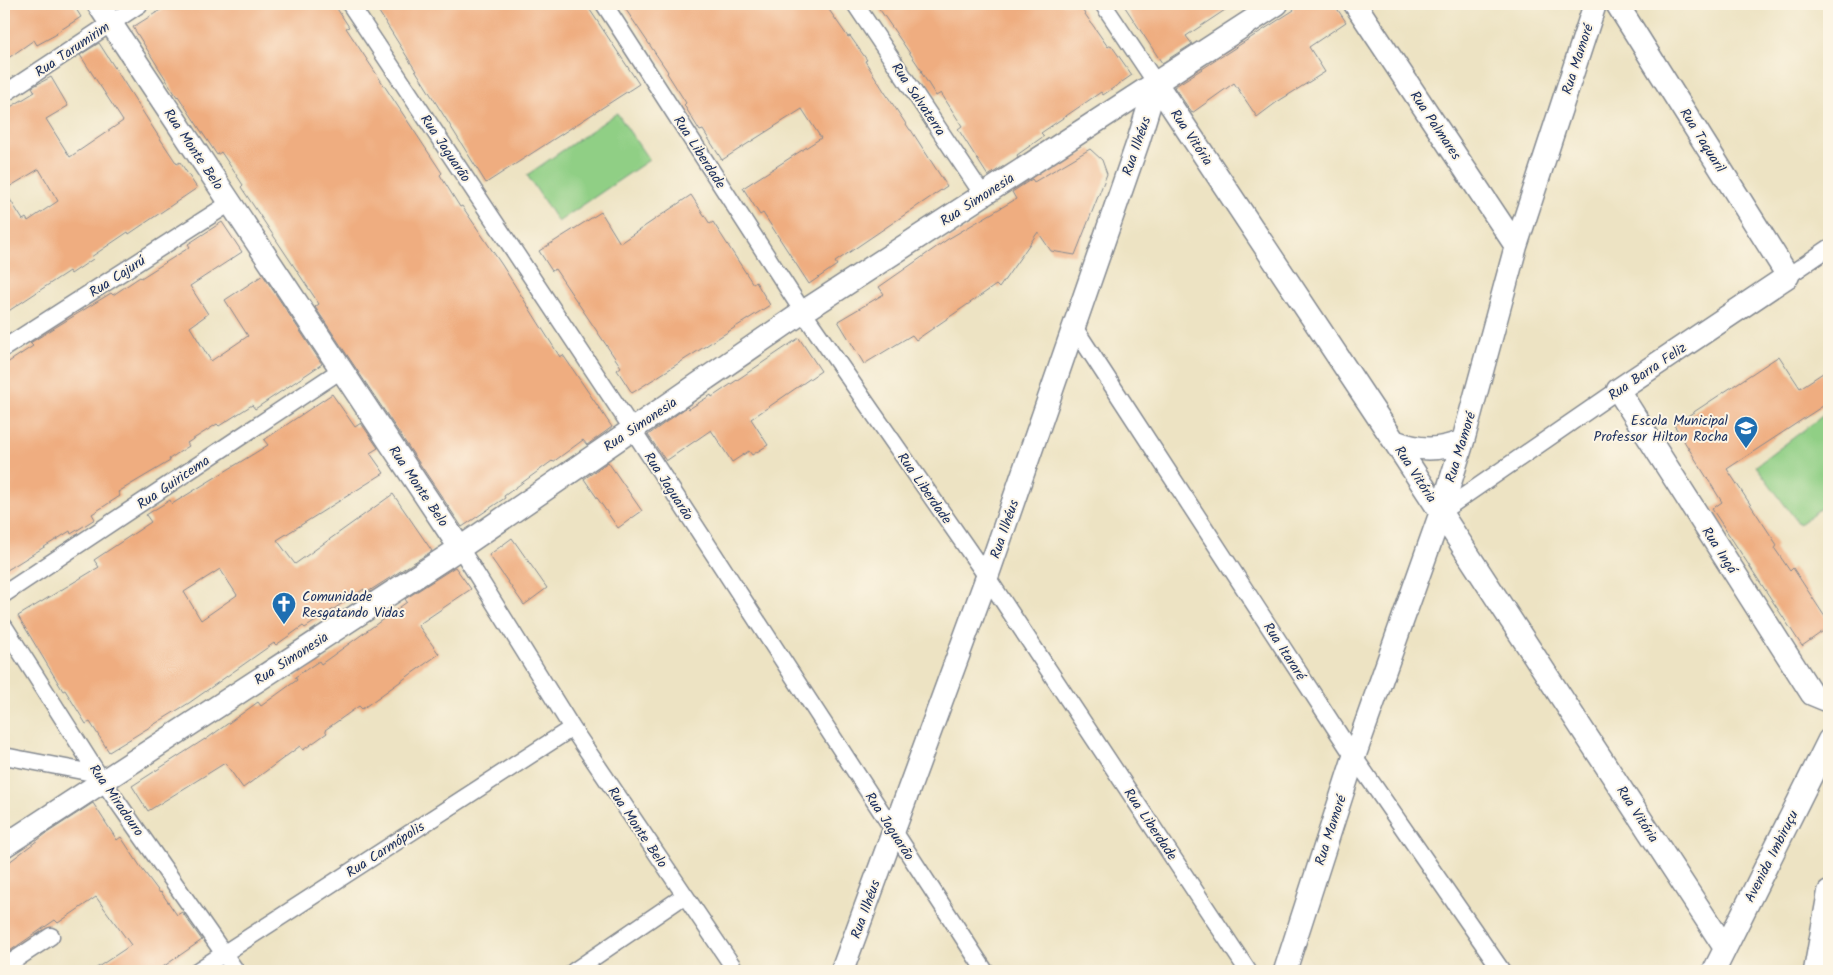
<svg xmlns="http://www.w3.org/2000/svg" width="1833" height="975" font-family="Kalam,sans-serif">
	<style>
		.green { fill: #90cf85; stroke: #567f72 }
		.building { fill: #efad80; fill-rule: evenodd }
		.lines { fill: none; stroke-linecap: round; stroke-linejoin: round }
		.street-casing { stroke: #848990; stroke-width: 19 }
		.secondary-casing { stroke: #848990; stroke-width: 25 }
		.street { stroke: #fff; stroke-width: 16 }
		.secondary { stroke: #fff; stroke-width: 22 }
		.labels { text-anchor: middle; stroke-width: 4; stroke-linejoin: round; paint-order: stroke }
		.street-label { font-size: 14px; fill: #1b2f5e; stroke: #fcf5e5 }
		.poi-label { font-size: 14px; fill: #1b2f5e; stroke: #fcf5e5; text-anchor: end }
	</style>
	<rect width="100%" height="100%" fill="#fcf5e5"/>
	<filter id="ink" filterUnits="userSpaceOnUse"><feTurbulence type="fractalNoise" baseFrequency=".02" numOctaves="2"/><feDisplacementMap in="SourceGraphic" scale="10" xChannelSelector="R" yChannelSelector="G"/><feConvolveMatrix kernelMatrix="1 2 1 2 8 2 1 2 1" color-interpolation-filters="sRGB"/></filter>
	<filter id="wash" filterUnits="userSpaceOnUse"><feTurbulence type="fractalNoise" baseFrequency=".0096" numOctaves="4" result="noise"/><feDisplacementMap in="SourceGraphic" scale="20" xChannelSelector="R" yChannelSelector="G"/><feGaussianBlur stdDeviation="1.12" result="paint"/><feColorMatrix in="noise" values="0 0 0 0 0 0 0 0 0 0 0 0 0 0 0 0 0 1.4 0 .05"/><feComposite in="paint" operator="in"/></filter>
	<g filter="url(#wash)">
		<rect width="100%" height="100%" fill="#ede3c3"/>
		<path class="green" d="M617,113l32,47 -91,62 -31,-47z
			M1829,411v91l-30,22 -43,-58z"/>
		<g id="blocks">
			<path class="building" d="M4,4h69l8,13 -25,16 1,1 -20,11 -3,-5 -30,21z
				M170,4h164l15,23 -3,1 96,145 -2,2 20,32 2,-1 40,59 58,92 3,-2 49,72 -25,18 -4,-5 -30,22 -1,-1 -48,35 1,2 -43,29 -147,-220 4,-3 -78,-117 2,-2 -22,-33 -4,3 -39,-59 -1,1 -44,-70z
				M374,4h212l53,80 -153,99z
				M622,4h203l23,33 2,-1 17,24 -2,1 19,30 26,39h1l36,56 -112,76 2,3 -28,19 -46,-71 -3,2 -17,-27 78,-50 -19,-29 -80,51 -19,-30 -3,1 -16,-26 2,-2 -19,-30 1,-1z
				M876,4h202l30,43 3,-2 21,30 -29,20 -2,-3 -60,41 3,3 -27,19 1,2 -30,19 -30,-47 4,-3 -21,-33 -5,3 -15,-24 1,-1z
				M1123,4h111l-48,32 6,8 -30,19z
				M1290,4h44l12,18 -37,25 16,25 -48,30 -20,15 -23,-34 -42,30 -18,-26 120,-77z
				M99,43l58,91 20,30 3,-2 17,26 -68,46 -1,-2 -37,25 2,2 -22,15 -2,-3 -65,43v-203l31,-19 -3,-5 19,-10 17,29 -22,13 24,38 53,-36 -43,-66zM39,169l19,32 -30,20 -2,-3 -3,2 -19,-30z
				M1090,149l12,11 5,14 -32,81 -24,-4 -13,-19 -39,56 -3,-3 -80,55 -4,-5 -48,29 -26,-43 46,-27 -5,-7 69,-48 68,-40 -4,-7 20,-13 2,3z
				M691,195l19,29 3,-2 40,62 3,-2 14,23 -138,88 -15,-23 4,-3 -66,-98 -3,2 -13,-20 62,-39 19,31z
				M222,222l20,30 -52,34 18,28 -18,13 21,34 37,-25 -23,-36 38,-25 59,89 -67,45 -3,-4 -33,21 -2,-2 -30,19 2,3 -20,13 1,2 -52,31 2,4 -28,18 3,5 -24,15 -1,-3 -66,41v-207l29,-19 -3,-3 81,-50 2,2 27,-18 1,1 49,-31 -2,-3z
				M799,338l22,33 -70,48 17,26 -16,10 -3,-4 -17,11 -21,-32 -45,31 -18,-26 39,-28 2,2 22,-14 1,2z
				M1779,356l21,32 29,-19v33l-102,67 50,76 -2,4 15,22 3,-3 36,55v4l-27,19 -90,-137 10,-7 -48,-77z
				M332,394l23,33 6,-4 17,25 -8,5 14,20 -107,67 18,24 98,-70 39,57 -66,42 -2,-4 -59,39 -2,-2 -27,19 -2,-2 -85,60 -80,49 -19,-30 -4,2 -21,-34 -2,1 -45,-75 81,-49 -5,-7 57,-38 -5,-7 24,-15 2,4 96,-59 -4,-5zM220,569l17,26 -36,25 -17,-28z
				M608,462l34,49 -24,17 -34,-49z
				M512,538l35,50 -23,17 -35,-50z
				M455,567l16,22 -53,36 21,29 -77,55 -3,-3 -34,24 2,3 -24,17 -3,-4 -57,42 -18,-25 -77,48 -16,-25 73,-47v1l53,-38 3,4 36,-26 -2,-3 24,-16 2,3 86,-62 -2,-3z
				M93,803l24,37 4,-3 21,32 18,24 1,-1 16,23 5,-3 20,28 -45,31h-65l39,-26 -35,-48 -38,26 -3,-3 -51,35v-89l43,-33z"/>
		</g>
	</g>
	<g filter="url(#ink)">
		<use href="#blocks" fill-opacity="0" stroke="#848990" stroke-width="1"/>
		<g class="lines">
			<defs>
				<path id="street" d="M350,4l283,426 352,541
					M604,4l199,308 184,265 261,394
					M855,4l128,191
					M1103,4l53,79
					M4,94l136,-90
					M1788,276l41,-28
					M1074,327l280,430 148,214
					M4,348l226,-145
					M1441,512l177,-122
					M460,548l112,180 164,243
					M4,594l337,-224
					M4,626l94,148 138,197
					M4,756l94,18
					M4,967l47,-31
					M197,971l375,-243
					M574,971l110,-75"/>
				<path id="secondary" d="M98,4l362,544
					M1355,4l161,242
					M1617,4l171,272 -170,114 194,304 17,7
					M1156,83l238,358 331,507
					M1394,441c25,10 45,10 69,0
					M4,846l456,-298 343,-236 474,-308
					M842,971l145,-394 151,-435 18,-59
					M1285,971l69,-214 87,-245 22,-71 53,-195 79,-242
					M1714,971l115,-231
					M1815,971l14,-79"/>
			</defs>
			<use href="#street" class="street-casing"/>
			<use href="#secondary" class="secondary-casing"/>
			<use href="#street" class="street"/>
			<use href="#secondary" class="secondary"/>
		</g>
	</g>
	<defs>
		<symbol id="school-pin" viewBox="-11 -11 22 30"><path d="M0 17L-7.5 6A9.5 9.5 0 1 1 7.5 6Z" fill="#1f6fb2" stroke="#fcf5e5"/><path d="M0-5L7-2L0 1L-7-2ZM-4 1L0 2.5L4 1V4Q0 6-4 4Z" fill="#fff"/></symbol>
		<symbol id="church-pin" viewBox="-11 -11 22 30"><path d="M0 17L-7.5 6A9.5 9.5 0 1 1 7.5 6Z" fill="#1f6fb2" stroke="#fcf5e5"/><path d="M-1.2-6h2.4v3.5h3.3v2.4h-3.3V6h-2.4V-.1h-3.3v-2.4h3.3Z" fill="#fff"/></symbol>
	</defs>
	<g fill-rule="evenodd">
		<use href="#school-pin" x="1732" y="414" width="28" height="38"/>
		<use href="#church-pin" x="270" y="590" width="28" height="38"/>
	</g>
	<g class="labels">
		<g class="street-label">
			<text transform="translate(72 49) rotate(-34)" y="5">Rua Tarumirim</text>
			<text transform="translate(1577 59) rotate(-72)" y="5">Rua Mamoré</text>
			<text transform="translate(919 99) rotate(56)" y="5">Rua Salvaterra</text>
			<text transform="translate(1436 125) rotate(56)" y="5">Rua Palmares</text>
			<text transform="translate(1192 137) rotate(56)" y="5">Rua Vitória</text>
			<text transform="translate(1703 140) rotate(58)" y="5">Rua Taquaril</text>
			<text transform="translate(1136 146) rotate(-71)" y="5">Rua Ilhéus</text>
			<text transform="translate(446 148) rotate(56)" y="5">Rua Jaguarão</text>
			<text transform="translate(194 149) rotate(56)" y="5">Rua Monte Belo</text>
			<text transform="translate(700 152) rotate(57)" y="5">Rua Liberdade</text>
			<text transform="translate(977 199) rotate(-33)" y="5">Rua Simonesia</text>
			<text transform="translate(117 276) rotate(-33)" y="5">Rua Cajurú</text>
			<text transform="translate(1647 371) rotate(-34)" y="5">Rua Barra Feliz</text>
			<text transform="translate(640 424) rotate(-34)" y="5">Rua Simonesia</text>
			<text transform="translate(1460 447) rotate(-73)" y="5">Rua Mamoré</text>
			<text transform="translate(1416 474) rotate(57)" y="5">Rua Vitória</text>
			<text transform="translate(173 482) rotate(-34)" y="5">Rua Guiricema</text>
			<text transform="translate(419 486) rotate(56)" y="5">Rua Monte Belo</text>
			<text transform="translate(669 486) rotate(57)" y="5">Rua Jaguarão</text>
			<text transform="translate(925 488) rotate(55)" y="5">Rua Liberdade</text>
			<text transform="translate(1004 529) rotate(-71)" y="5">Rua Ilhéus</text>
			<text transform="translate(1720 550) rotate(57)" y="5">Rua Ingá</text>
			<text transform="translate(1285 651) rotate(57)" y="5">Rua Itararé</text>
			<text transform="translate(291 658) rotate(-33)" y="5">Rua Simonesia</text>
			<text transform="translate(117 800) rotate(55)" y="5">Rua Miradouro</text>
			<text transform="translate(1638 814) rotate(57)" y="5">Rua Vitória</text>
			<text transform="translate(1151 824) rotate(56)" y="5">Rua Liberdade</text>
			<text transform="translate(890 826) rotate(57)" y="5">Rua Jaguarão</text>
			<text transform="translate(638 827) rotate(56)" y="5">Rua Monte Belo</text>
			<text transform="translate(1330 830) rotate(-72)" y="5">Rua Mamoré</text>
			<text transform="translate(385 849) rotate(-33)" y="5">Rua Carmópolis</text>
			<text transform="translate(1771 856) rotate(-63)" y="5">Avenida Imbiruçu</text>
			<text transform="translate(865 909) rotate(-70)" y="5">Rua Ilhéus</text>
		</g>
		<g class="poi-label">
			<text x="1728" y="425">Escola Municipal<tspan x="1728" dy="16">Professor Hilton Rocha</tspan></text>
			<text x="302" y="601" text-anchor="start">Comunidade<tspan x="302" dy="16">Resgatando Vidas</tspan></text>
		</g>
	</g>
	<rect width="1833" height="975" fill="none" stroke="#fcf5e5" stroke-width="20"/>
</svg>
